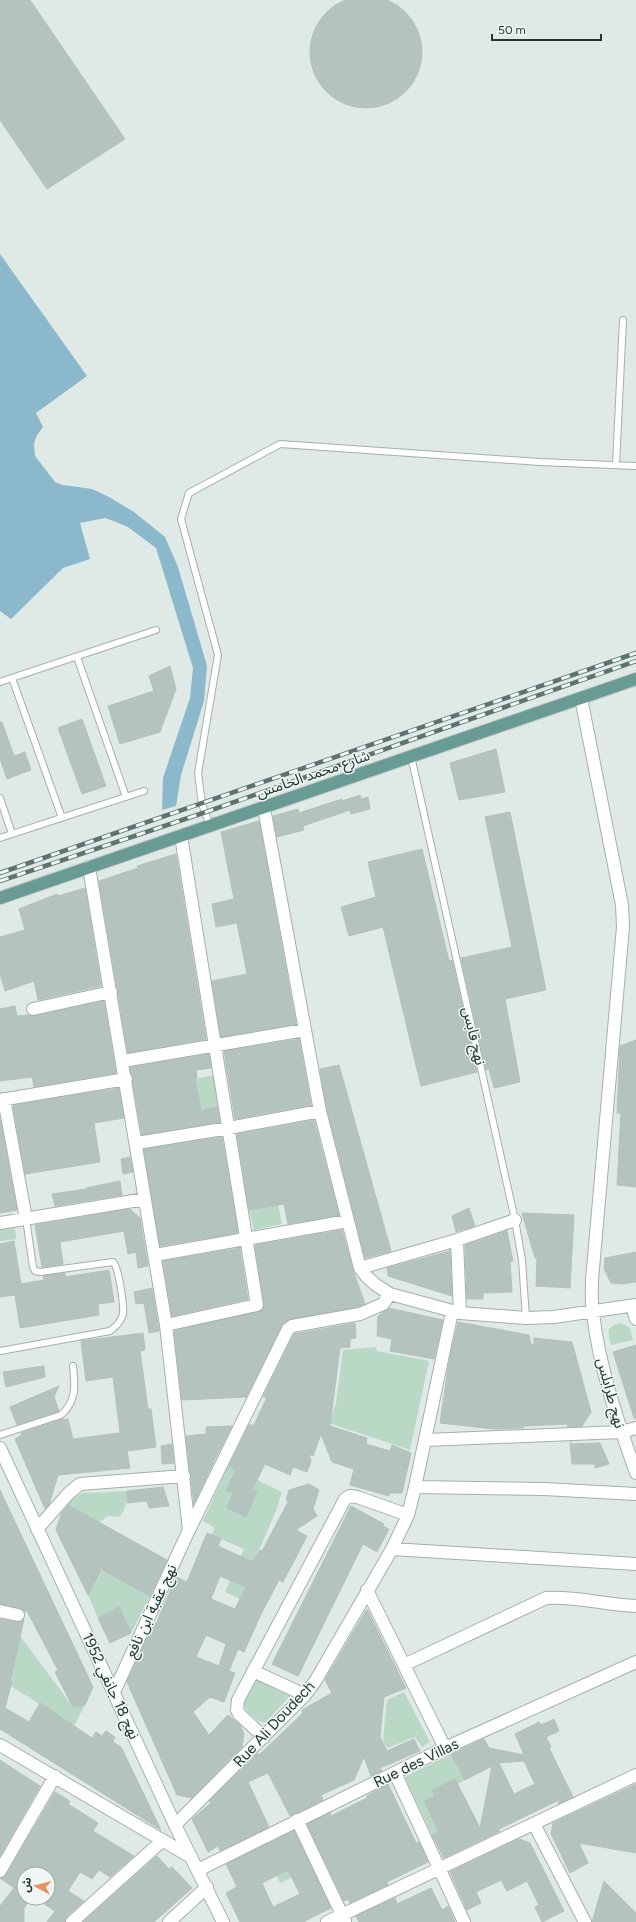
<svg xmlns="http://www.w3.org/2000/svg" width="636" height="1922" font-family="Figtree,'Noto Sans Arabic',sans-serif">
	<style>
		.green { fill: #b9d8c6 }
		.water { fill: #8bb8ca }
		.building { fill: #b5c3bf; stroke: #b2c2bd; fill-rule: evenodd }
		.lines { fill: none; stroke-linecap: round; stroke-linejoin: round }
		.lane-casing { stroke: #a3b0ad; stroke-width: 8 }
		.street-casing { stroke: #a3b0ad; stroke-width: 14 }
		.secondary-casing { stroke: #9fb4af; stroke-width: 14 }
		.primary-casing { stroke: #bdc3c2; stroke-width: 14 }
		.lane { stroke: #fff; stroke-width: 6 }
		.street { stroke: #fff; stroke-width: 12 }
		.secondary { stroke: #fff; stroke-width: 12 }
		.primary { stroke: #679b94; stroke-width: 12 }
		.rail-casing { stroke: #5c7370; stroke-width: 4.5 }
		.rail { stroke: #eff6f3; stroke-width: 3; stroke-dasharray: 9; stroke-linecap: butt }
		.labels { text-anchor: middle; stroke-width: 3; stroke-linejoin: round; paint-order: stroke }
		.street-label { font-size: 15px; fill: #223734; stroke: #eff6f3 }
	</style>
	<rect width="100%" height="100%" fill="#dfe9e6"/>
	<path class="green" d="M215,1075l5,31 -19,4 -6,-31z
		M278,1205l4,19 -28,6 -5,-20z
		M15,1228l1,11 -16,2v-11z
		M621,1323l9,5 3,12 -22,5c-3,-14 -6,-18 10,-22z
		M376,1347l1,4 52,10 -19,89 -81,-27 7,-20 7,-53z
		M228,1466l54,26 -6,19 -21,48v9l-15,31 -15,-7 19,-43 -33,-14 4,-7 -12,-7z
		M127,1491c0,11 -1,18 -8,26 -14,-1 -10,-2 -20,6l-33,-19 16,-11z
		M103,1570l47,26 -19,37 -12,-26 -21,11 -12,-28h5z
		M20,1636l53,71 12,-2 -11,21 -63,-40z
		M257,1680l33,16 -24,26c-7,0 -10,-3 -15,-7 -15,-12 -2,-22 6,-35z
		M404,1692l26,50 -8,5 -7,-10 -28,11 -4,-8 4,-40z
		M451,1754l14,26 -17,9 -3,-5 -13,6 3,6 -11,5 15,31 -7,3 -27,-58z
		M306,1854l6,13 -32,16 -6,-14z"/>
	<path class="water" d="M0,254l87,122 -51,37 7,14 -6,8 -3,8 1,13 20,26 8,3 29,4 17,8 25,15 31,25 13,30 29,99 -3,35 -23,74 -5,31 -14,4 1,-32 27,-80 3,-30 -37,-120 -28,-21 -12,-5 -11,-4 -25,5 10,36 -27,9 -52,51 -11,-8z"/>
	<path class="building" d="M310 52a56 56 0 1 1 112 0a56 56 0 1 1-112 0Z
		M0,0h30l95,139 -78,50 -47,-69z
		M170,666l6,23 -16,43 -40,12 -12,-38 46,-15 -5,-15z
		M82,719l24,67 -24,8 -24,-66z
		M0,722h2l12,34 11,-4 6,18 -24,9 -7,-20z
		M496,749l9,43 -46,8 -9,-37z
		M360,795l1,4 7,-2 2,12 -19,5 -1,-4 -47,16 1,4 -27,7 -4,-21 25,-7 1,4 43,-14v2z
		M510,812l36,178 -41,9 15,83 -26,6 -5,-19 -3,1 -25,-112 51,-11 -27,-130z
		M259,821l37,203 -75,13 -9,-56 35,-7 -10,-51 -21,4 -4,-23 22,-5 -13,-67z
		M422,849l27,112 3,-1 25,112 -56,14 -38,-159 -34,9 -8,-29 35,-10 -8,-35z
		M176,854l30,185 -78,14 -29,-172 39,-13 -1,-2z
		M85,888l16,98 -63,14 -4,-19 -29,10 -5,-17v-37l25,-7 -6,-21 38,-15 1,2z
		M104,1001l12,72 -82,14 -2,-10 -32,4v-72l15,-3 2,10 11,-1 6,1z
		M299,1039l12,66 -76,14 -11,-68z
		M636,1040v147l-19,-2 4,-72h-4l3,-67z
		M209,1054l2,14 -15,2 1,8 -2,1 6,31 16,-3 3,15 -78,13 -12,-68z
		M339,1065l52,186 -26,7 -38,-149 -7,-40z
		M119,1088l5,30 -30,5 6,39 -75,12 -12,-69z
		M0,1119l17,91 -17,3z
		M314,1120l25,95 -51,9 -4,-20 -35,6 -12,-76z
		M222,1137l16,96 -78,13 -16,-97z
		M130,1157l3,15 -10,2 -2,-15z
		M120,1181l2,14 -67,11 -3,-12 34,-5v-1z
		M469,1208l6,18 -19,6 -4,-16z
		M130,1209l10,9 8,48 -10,2 -2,-16 -8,2 -4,-23 -64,11 3,22 -21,3 -7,-42z
		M522,1213l52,2 -4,73 -34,-2 1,-29 -2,1z
		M342,1230l11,40 12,34 -12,4 -62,11 -7,4 -38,74 -64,3 -8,-69 88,-21 2,-6 -9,-59z
		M507,1231l6,30 -3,1 2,30 -29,1v6h-16l-2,-54z
		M14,1241l7,43 23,-4 -1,-4 22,-3v4l44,-7 5,32 -16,2 1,11 -79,13 -5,-33 -15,2v-53z
		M240,1248l8,51 -76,17 -9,-55z
		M450,1251l2,45 -64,-20 -1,-8z
		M636,1252v30l-14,2 -11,-1 -7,-14 1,-11z
		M152,1288l7,43 -10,2 -5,-30 -8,1 -2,-12z
		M389,1308l54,12 -9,39 -44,-8 2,-12 -15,-3 1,-20z
		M458,1322l71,13 2,10 3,-1v-6l38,4 19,70 -9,14 -14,1 -1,-3 -43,2v2l-30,1 -54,-6 9,-61z
		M355,1323l1,15 -6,1v8l-10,1 -10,78 37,12 -1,6 24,7 2,-6 19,8 -9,40h-12l-1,3 -39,-11 4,-16 -22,-7 -11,-28 -8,22 -4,-2 2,7 -4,11 -14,-5 -3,8 -25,-11 -13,26 5,2 -11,25 -19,-9 6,-15 -7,-3 10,-20 -7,-4 20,-41h5l13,-28h-4l31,-63z
		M143,1333l2,17 -5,1 8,58h3l5,38 -29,4 3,17 -72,7 -9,30 -4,4 -30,-70 7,-4 -1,-2 42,-14 1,1 4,-1 5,20 47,-6 -7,-56 -27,4 -5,-40z
		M636,1345v73h-2l-21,-66z
		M44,1366l1,11 -39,10 -3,-15z
		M59,1386l-5,11 5,14 -42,14 -7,-18z
		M232,1426l-17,33 -21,45 -8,-68 20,-2v-7z
		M570,1442h1l-1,2 30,-1 9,21 -14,4v-4h-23z
		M172,1444l2,19 -12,1 -1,-18z
		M309,1484l10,6 -6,19 4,7 -21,14 11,6 -24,46 -4,-2 -18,34 -17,38 -6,-3 -9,22 6,2 -11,29 -14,-5 -17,15 16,23 19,-20 12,10 4,9 -2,13 -50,51 -15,-3 -50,-113 27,-59 2,1 20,-47 11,5 20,-49 14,6 -3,7 35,16 7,-12 2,1 26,-49 -2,-2 3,-10zM220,1576l26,11 -11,22 -24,-10zM206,1635l20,9 -7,22 -23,-9z
		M163,1487l6,19 -20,2 -2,-7 -20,2v-12z
		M0,1490l93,197 -8,18 -12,2 -18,-35 3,-2 -32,-61 -1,4 -5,-5 -20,-4z
		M68,1505l99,55 -17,36 -51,-28 2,3 -13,24 -32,-65 5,-16z
		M351,1506l33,18 -1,2 6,3 -12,23 -14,-8 -65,132 -26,-12z
		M119,1607l12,26 -21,10 -12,-25z
		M367,1609l39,79 -22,9 -4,40 7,14 27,-12 6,12 -40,17 2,3 -11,5 -7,-19 -10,23 -33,15 2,5 -33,16 -22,-43 -20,9 21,45 -49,24 -2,-5 -10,6 -16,-33 20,-17 -3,-1 49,-48 1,2 44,-42 -1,-3 30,-17 -7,-13z
		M0,1619l17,3 7,-3 -13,61 1,1 -7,27 24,14 11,-19 52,35 4,-6 6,4 4,-5 9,6 -2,5 8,5 40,83 -161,-101z
		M554,1719l5,12 -13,6 5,10 -2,1 24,49 -15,7 1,-4 -62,30 3,1 -56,27 -12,-23 7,-3 -15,-31 11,-5 -3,-6 23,-11 25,49 12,-62 -27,14 -14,-26 33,-15 5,9 35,7 -9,-21 24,-12 2,3zM524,1761l11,23 -21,10 -15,-31z
		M0,1760l40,26 -40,70z
		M388,1784l28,59 3,-1 9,20 -41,20 1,3 -38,18 -2,-4 -4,2 -37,-77 23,-11 1,3 36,-18v-2z
		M636,1784v69l-57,-10 9,20 -18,10 -19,-39 2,-11z
		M55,1792l15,9 -2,3 30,19 -5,8 41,25 -24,21 -11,-7 -7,9 -12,-7 -12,19 16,10 -17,15 -2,6h-18l8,-11 -20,-13h13v-24h-24v24h7l-7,10v14h-24v-16l14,-18 -14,-10 6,-3z
		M294,1831l37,77 -28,14h-63l-14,-29 11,-6 -11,-23zM288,1870l12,24 -27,13 -11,-24z
		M519,1839l11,4 34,68 -22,11 -7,-15 4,-2 -12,-24 -20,10 -6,-11 -25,12 5,11 -14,7 -17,-38z
		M157,1856l12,13 3,-2 20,21 -38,34h-71z
		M604,1881l32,32v9h-44z
		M431,1888l11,22 6,-4 7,16h-96l-3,-6 39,-18 2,6z"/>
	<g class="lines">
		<defs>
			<path id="lane" d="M616,464l7,-144
				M77,657l49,140
				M12,678l50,140
				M0,682l156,-52
				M411,756l104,464 7,40 4,58
				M0,798l12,36
				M210,826l-8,-22 -4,-31 20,-118 -37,-136 8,-26 91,-49 260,18 96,4
				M0,838l144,-47
				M0,1351l110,-20c6,-5 11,-9 13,-17 1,-9 -4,-46 -10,-52l-73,10 -5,-1 -2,-4 -7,-48
				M0,1435l61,-20c16,-14 14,-30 12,-49"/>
			<path id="street" d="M581,698l41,207 1,22 -31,353c0,11 -1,22 1,33 6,54 25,109 43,160
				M264,808l56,303 40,157 6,8 10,9 14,9 70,19 66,5 28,-1 82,-12
				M89,867l77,458 23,205
				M33,1009l78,-17
				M123,1061l182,-31
				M4,1099l22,120
				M0,1100l126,-21
				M137,1143l92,-15 91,-17
				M0,1223l145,-24
				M457,1240l3,73
				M155,1255l193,-34
				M360,1268l97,-28 58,-20
				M632,1306l4,13
				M166,1325l91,-20 -76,-469
				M426,1440l195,-8 15,-4
				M415,1487l129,2 92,5
				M37,1529l32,-36 11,-9 104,-8
				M392,1549l244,15
				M367,1590l78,158
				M0,1611l18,4
				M404,1665l142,-67c30,-2 60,7 90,8
				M253,1671l52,24
				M114,1692l75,-162 99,-201 4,-3 68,-12 23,-10 7,-10
				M264,1737l-25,-23 -2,-4 1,-10 107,-201 5,-3 7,1 51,18
				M0,1745l191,112
				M395,1773l69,149
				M297,1820l48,101
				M534,1824l51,98
				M175,1825l130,-130 11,-15 76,-131 16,-34 7,-28 37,-175
				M198,1870l247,-122 191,-86
				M0,1871l55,-95
				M72,1922l91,-82
				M169,1922l38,-35
				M327,1922l309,-147"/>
			<path id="secondary" d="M0,1448l175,377 48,97"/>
			<path id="primary" d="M0,898l636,-219"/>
		</defs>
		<use href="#lane" class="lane-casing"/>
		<use href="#street" class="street-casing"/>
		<use href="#secondary" class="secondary-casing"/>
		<use href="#primary" class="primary-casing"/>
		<use href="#lane" class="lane"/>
		<use href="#street" class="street"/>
		<use href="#secondary" class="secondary"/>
		<use href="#primary" class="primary"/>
		<defs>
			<path id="rail" d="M0,873l636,-220
				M0,881l206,-69 430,-151"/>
		</defs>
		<use href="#rail" class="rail-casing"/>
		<use href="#rail" class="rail"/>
	</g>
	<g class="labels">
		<g class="street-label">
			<text transform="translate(313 774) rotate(-19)" y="5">شارع محمد الخامس</text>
			<text transform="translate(474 1036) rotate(77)" y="5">نهج قابس</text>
			<text transform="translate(611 1393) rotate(75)" y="5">نهج طرابلس</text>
			<text transform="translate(151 1611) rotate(-65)" y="5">نهج عقبة ابن نافع</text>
			<text transform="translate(111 1686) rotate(65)" y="5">نهج 18 جانفي 1952</text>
			<text transform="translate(274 1724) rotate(-47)" y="5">Rue Ali Doudech</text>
			<text transform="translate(416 1763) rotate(-26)" y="5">Rue des Villas</text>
		</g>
	</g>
	<g transform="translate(36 1886) rotate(277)"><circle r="19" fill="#eff6f3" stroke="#9daaa7"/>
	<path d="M0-3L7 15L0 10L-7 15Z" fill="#e69260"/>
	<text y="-6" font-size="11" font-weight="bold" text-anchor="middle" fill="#223734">ش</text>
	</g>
	<path d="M492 34v6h109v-6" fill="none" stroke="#223734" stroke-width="2"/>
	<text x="498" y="34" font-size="12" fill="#223734" stroke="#eff6f3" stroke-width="3" paint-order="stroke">50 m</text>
</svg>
